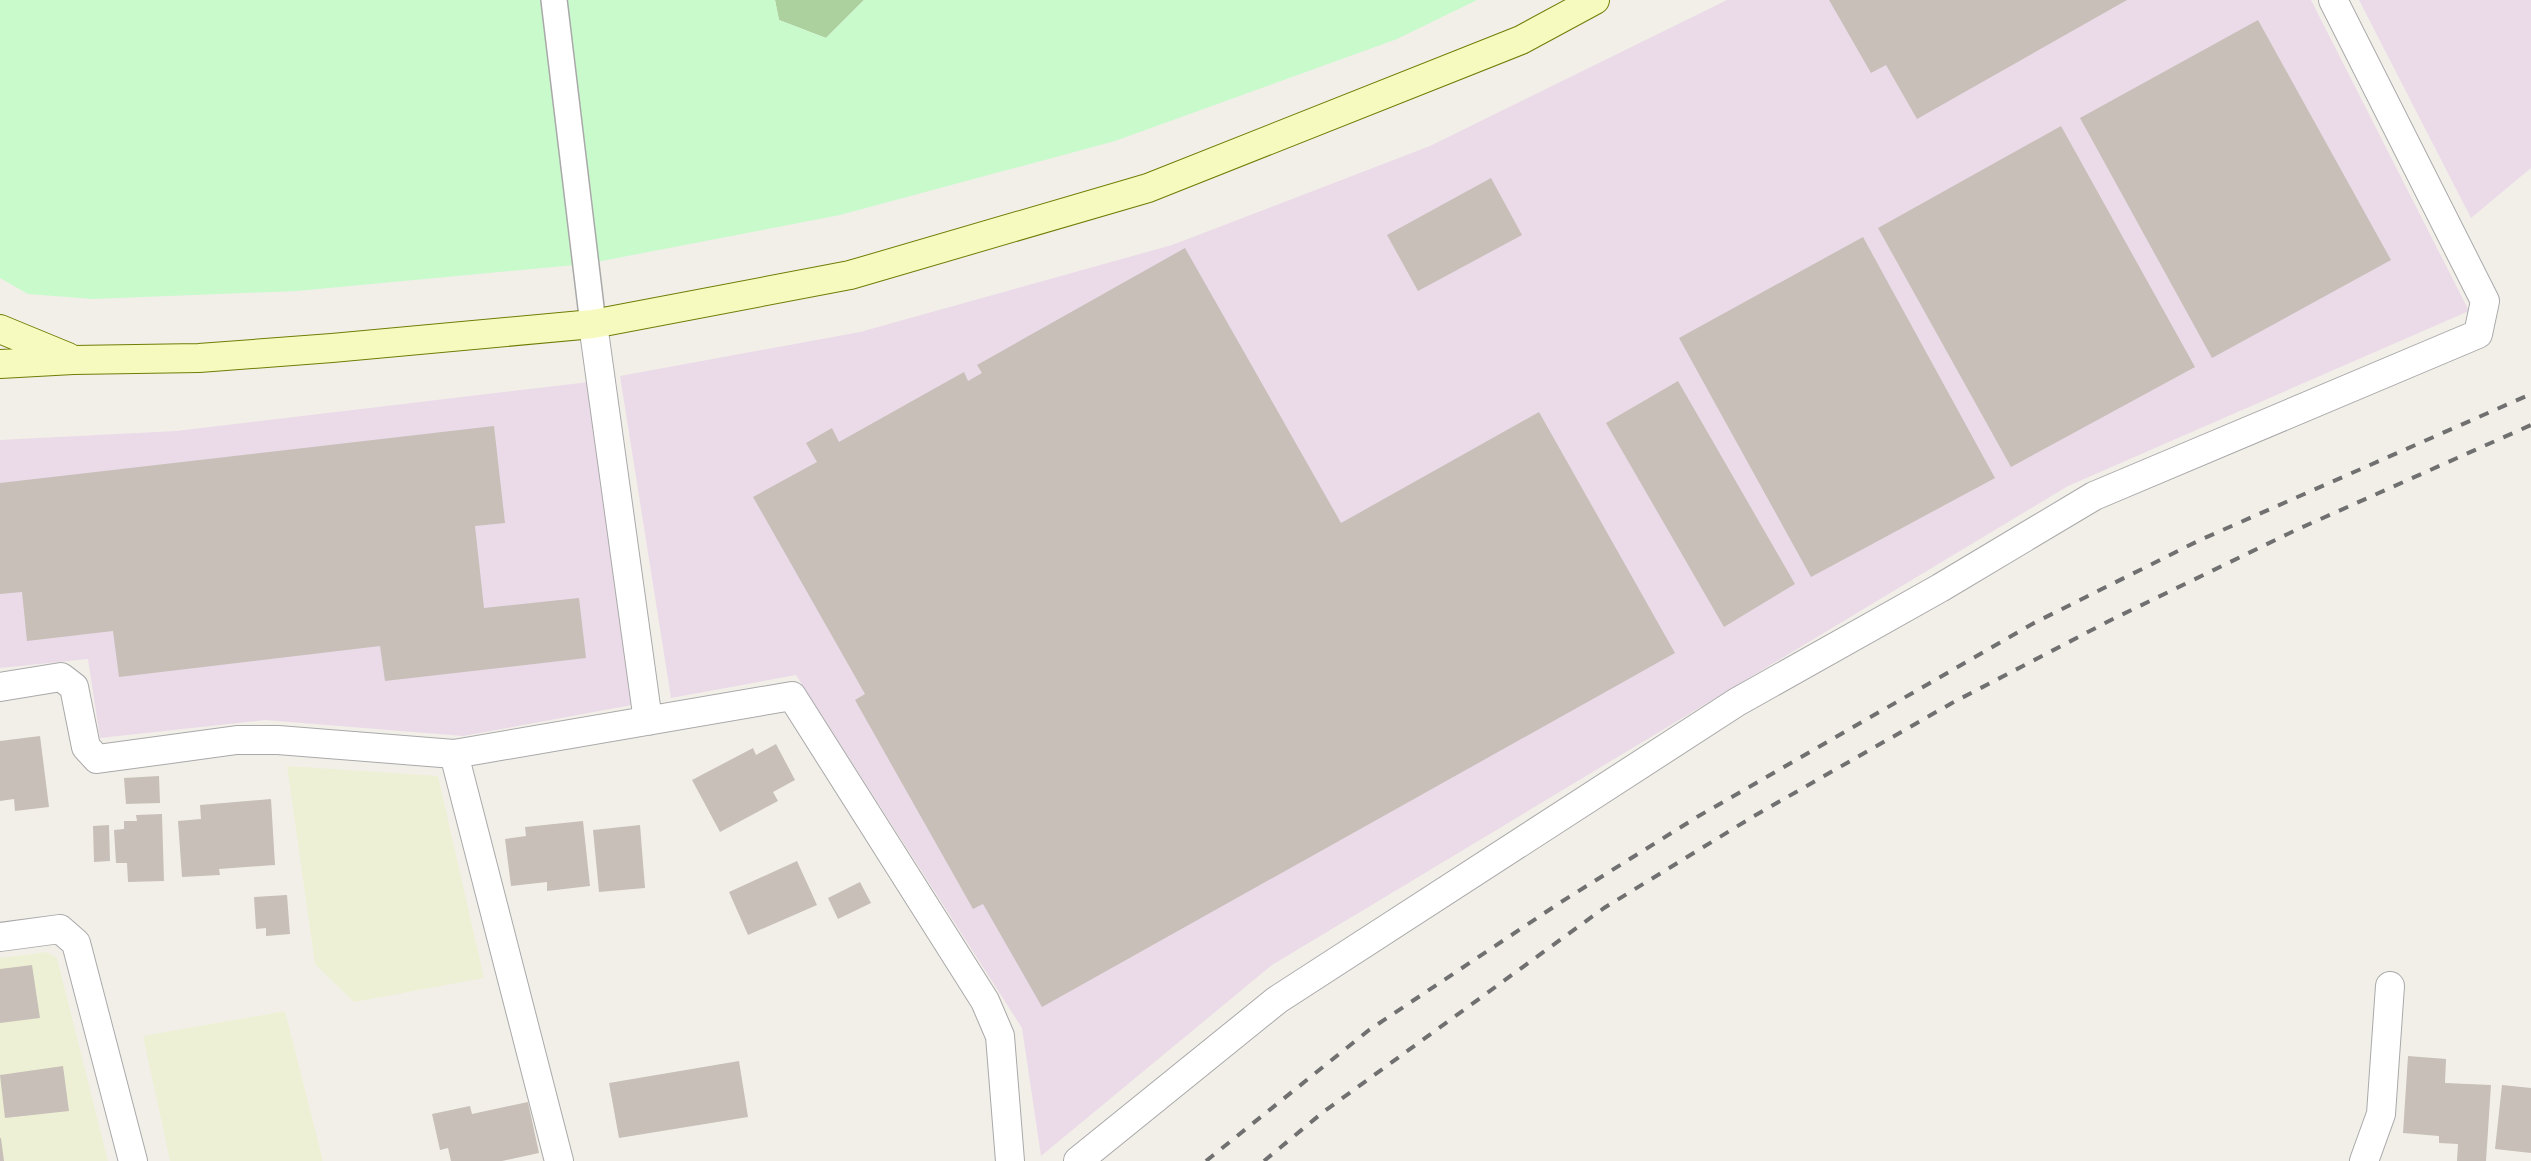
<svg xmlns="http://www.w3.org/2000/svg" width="2531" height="1161" font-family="'Alegreya Sans',sans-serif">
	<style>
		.industrial { fill: #ebdbe8 }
		.farmland { fill: #eef0d5 }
		.forest { fill: #add19e }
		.park { fill: #c8facc }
		.building { fill: #c7bfb8 }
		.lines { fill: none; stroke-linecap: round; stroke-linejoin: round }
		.lane-casing { stroke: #a9a9a9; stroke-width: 28 }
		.street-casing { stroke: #a9a9a9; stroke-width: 30 }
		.secondary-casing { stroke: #707d05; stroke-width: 30 }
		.lane { stroke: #fff; stroke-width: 25 }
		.street { stroke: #fff; stroke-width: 28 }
		.secondary { stroke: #f7fabf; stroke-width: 28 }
		.rail { stroke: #707070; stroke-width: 4; stroke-dasharray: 10 10; stroke-linecap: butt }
	</style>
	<rect width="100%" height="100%" fill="#f2efe9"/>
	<path class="industrial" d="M1727,0h584l158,311 -401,175 -796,479 -231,191 -19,-128 -226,-353 -125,23 -51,-322 240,-44 312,-87 258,-99z
		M2359,0h172v168l-60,50z
		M589,382l43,323 -169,31 -198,-16 -165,18 -12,-79 -88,9v-228l176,-9z"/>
	<path class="farmland" d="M287,766l151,10 46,202 -130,24 -39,-38z
		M47,952l10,6 51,203h-108v-203z
		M285,1011l38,150h-153l-27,-125z"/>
	<path class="forest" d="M775,0h89l-38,38 -47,-18z"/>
	<path class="park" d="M0,0h775l4,20 47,18 38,-38h613l-80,39 -282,102 -275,74 -254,49 -289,27 -204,8 -65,-5 -28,-16z"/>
	<path class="building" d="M1829,0h298l-210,119 -31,-54 -15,8z
		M2258,20l133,240 -179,98 -132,-240z
		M2061,126l134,241 -184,100 -133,-239z
		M1491,178l31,57 -104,56 -31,-56z
		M1863,237l132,241 -184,99 -132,-239z
		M1185,248l156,275 198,-111 136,241 -633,354 -59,-103 -10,5 -118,-209 10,-6 -112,-197 64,-35 -11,-19 26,-15 7,14 125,-70 4,9 14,-8 -5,-8z
		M1678,381l117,203 -71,43 -118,-204z
		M494,426l11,97 -30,3 9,82 95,-10 7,60 -201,23 -5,-35 -261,31 -6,-46 -86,10 -5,-49 -22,2v-111z
		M40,736l9,71 -34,4 -1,-12 -14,2v-60z
		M776,744l19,36 -22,12 5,9 -58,31 -28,-52 61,-32 3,7z
		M159,776l1,27 -34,1 -2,-26z
		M271,799l4,66 -56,4 1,6 -38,2 -4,-56 23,-2 -1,-14z
		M162,814l2,67 -36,1 -1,-19h-11l-2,-33 10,-1v-8h13l-1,-6z
		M583,821l7,65 -43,5v-9l-36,4 -6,-47 21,-3 -1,-9z
		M109,825l1,36 -16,1 -1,-36z
		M640,825l5,63 -46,4 -6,-62z
		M797,861l20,44 -69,30 -19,-43z
		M860,882l11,21 -33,16 -10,-21z
		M287,895l3,39 -24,2v-8l-10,1 -2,-32z
		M32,965l8,53 -40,5v-54z
		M2408,1056l38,3 -1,24 46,2 -5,76h-29l1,-17 -19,-1v-7l-36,-3z
		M739,1061l9,56 -129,21 -10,-55z
		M63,1066l6,45 -64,7 -5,-43z
		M2502,1085l29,3v65l-36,-4z
		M528,1102l11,51 -37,8h-51l-3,-13 -8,2 -8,-36 38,-8 2,8z
		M0,1138h1l3,23h-4z"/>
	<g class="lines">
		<defs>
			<path id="lane" d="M554,0l39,324"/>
			<path id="street" d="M593,324l55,397
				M0,687l61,-10 13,10 12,60 11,12 140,-19h41l176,14 338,-58 193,305 15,35 10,125
				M454,754l105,407
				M0,937l60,-8 16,14 57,218
				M1078,1161l199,-161 460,-298 203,-114 154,-92 384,-162 7,-33 -152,-301
				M2364,1161l17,-47 9,-128"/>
			<path id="secondary" d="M0,329l68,28
				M0,364l73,-4 126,-2 133,-10 261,-24 257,-49 298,-87 373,-148 74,-40"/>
		</defs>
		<use href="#lane" class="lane-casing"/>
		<use href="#street" class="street-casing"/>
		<use href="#secondary" class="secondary-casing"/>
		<use href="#lane" class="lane"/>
		<use href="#street" class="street"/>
		<use href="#secondary" class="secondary"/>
		<path class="rail" d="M1206,1161l163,-131 192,-128 136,-85 337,-194 166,-83 331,-146
			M1264,1161l58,-48 282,-205 150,-92 198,-113 159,-83 185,-90 235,-105"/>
	</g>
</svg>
